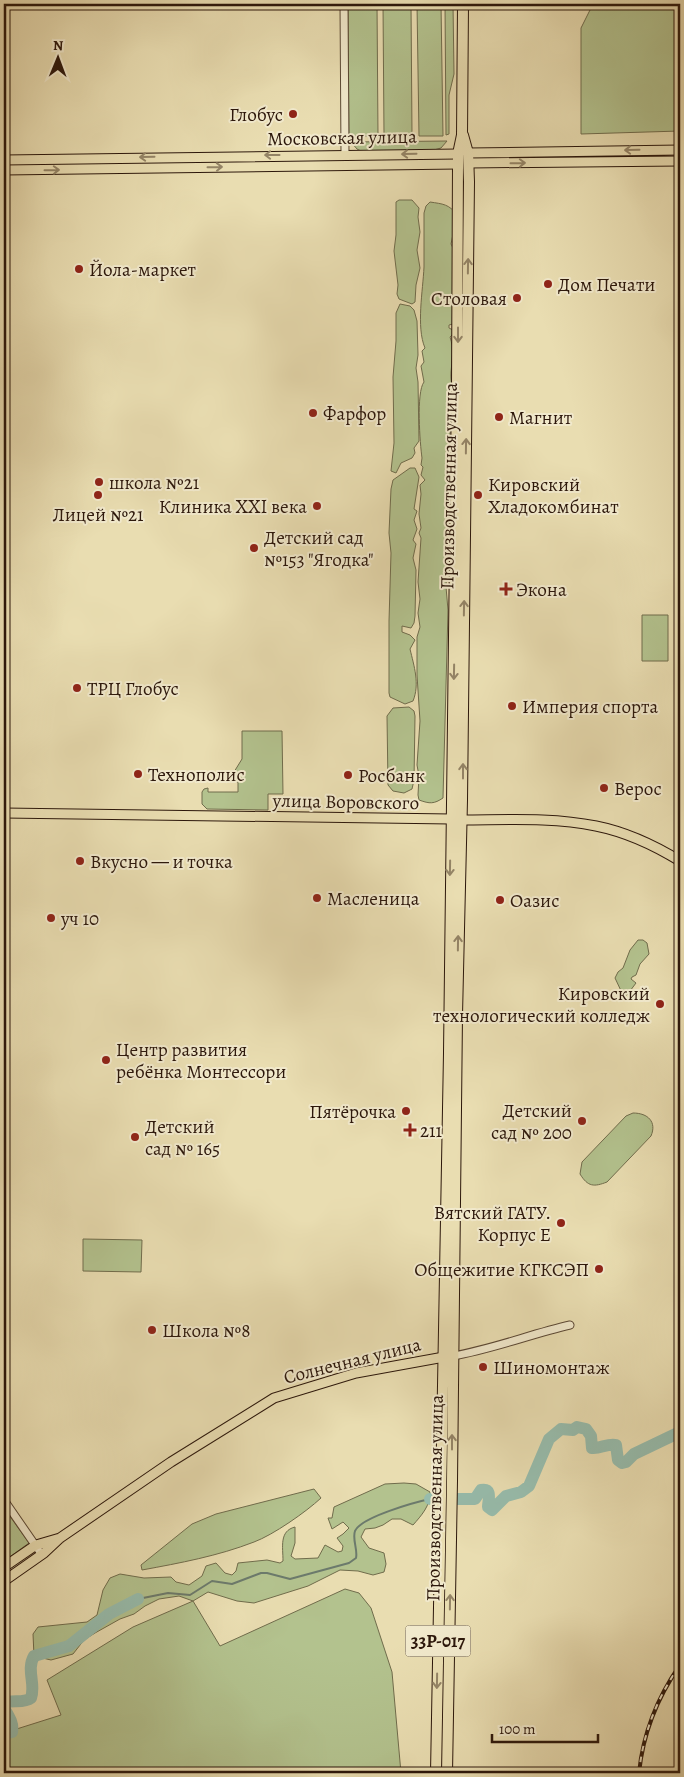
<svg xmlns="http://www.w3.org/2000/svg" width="684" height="1777" font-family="Alegreya,serif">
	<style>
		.green { fill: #b3c28e; stroke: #706c4c }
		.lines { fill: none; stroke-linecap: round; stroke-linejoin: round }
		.stream { stroke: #6c7a6c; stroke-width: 2 }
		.river { stroke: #97bcac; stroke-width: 12 }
		.minor-casing { stroke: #5b4834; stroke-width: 9 }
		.major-casing { stroke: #2c170b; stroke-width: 11 }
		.highway-casing { stroke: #2c170b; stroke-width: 12 }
		.minor { stroke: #f1e9cc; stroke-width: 7 }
		.major { stroke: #e9ddb1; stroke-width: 9 }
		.highway { stroke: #e9ddb1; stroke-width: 10 }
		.rail-casing { stroke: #2c170b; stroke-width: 4 }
		.rail { stroke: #f1e9cc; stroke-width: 2; stroke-dasharray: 5.5; stroke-linecap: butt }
		.oneway { stroke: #948466 }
		.poi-dot { fill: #8f2418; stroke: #f1e9cc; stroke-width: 2 }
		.labels { text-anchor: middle; stroke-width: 4; stroke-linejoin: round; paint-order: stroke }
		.shield { fill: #f1e9cc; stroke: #675645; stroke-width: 1 }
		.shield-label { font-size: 18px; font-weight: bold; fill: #2c170b }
		.poi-label { font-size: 19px; fill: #2c170b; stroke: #f1e9cc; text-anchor: start }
		.street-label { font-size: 19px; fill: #2c170b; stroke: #f1e9cc }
	</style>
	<rect width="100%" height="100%" fill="#e9ddb1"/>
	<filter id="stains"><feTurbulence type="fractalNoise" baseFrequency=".004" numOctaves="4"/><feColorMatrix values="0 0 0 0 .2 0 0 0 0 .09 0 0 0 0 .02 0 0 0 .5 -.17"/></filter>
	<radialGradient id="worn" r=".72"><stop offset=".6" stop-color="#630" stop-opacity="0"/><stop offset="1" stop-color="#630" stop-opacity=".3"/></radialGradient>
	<path class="green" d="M348,4h29l1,132h-29z
		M383,4h28l1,131h-28z
		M417,4h24l2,132h-24z
		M445,4h8l1,70 -5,21v39l-3,1z
		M593,4h87v127l-99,3v-106z
		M447,141l-6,7 -7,2 -73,1 -4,-2 -6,-7z
		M399,200h13l7,8 -1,9 2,15 -3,18 3,18 -4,17 -1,17 -3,2 -13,-5 -2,-5 1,-9 -4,-34 2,-16v-33z
		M430,202c13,2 19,2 27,13l-6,29 3,6 -1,74 -4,1v3l4,2 1,3 -4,4c4,11 2,24 1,35 -1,11 4,22 -1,34l2,4 -2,4v38l-3,6 2,20 -3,19 3,11 -3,79 2,23 -5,188c-9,6 -13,6 -24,2l-1,-5 1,-19 -2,-11 3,-44 -3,-46v-38l3,-10 -2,-14 2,-14 -2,-17 3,-44 -2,-5 2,-5 -2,-14 2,-20 -1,-9 5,-5 -4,-5 2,-8 -2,-2 1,-7c-2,-14 -6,-66 2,-76l-3,-16 3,-4 -2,-11 3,-3c-9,-21 -2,-58 -1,-81 0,-18 0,-36 0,-54l2,-7z
		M400,304l10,2 4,4 3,11 1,34 -2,13 2,14 1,59 -5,7 1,5 -3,5 -11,5 -5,10 -5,-2 3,-28 -1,-66 3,-36v-28z
		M410,468h5l4,9 -5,32 3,2 -3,9 3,9 -4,11 3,4 -3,14 3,12 -1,46 -1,7 -3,5 -9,-2v6l8,3 5,5 -5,9c4,17 10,35 3,52l-8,3 -15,-7 -1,-4v-72l2,-68 -2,-20 2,-44 2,-9z
		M642,615h26v46h-26z
		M409,707l5,4 1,5 -1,64 -2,9 -8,4 -11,-2 -5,-6 -1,-69 6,-8z
		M242,731h40l1,63h-15v16l-61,-1 -5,-5v-12l2,-3 4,-1v4h30v-10l-5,-1 1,-9 8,-13z
		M638,940h5l4,3 2,11 -9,10 -4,11 -4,2 -1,2 5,4 -9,12h-4l-8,-17 3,-6 5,-4 7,-18z
		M633,1113c15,0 24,9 18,23l-44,46c-13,5 -19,5 -27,-8l2,-12 44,-46z
		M83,1239l59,1 -1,32 -58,-1z
		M404,1483l12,1 14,8c1,13 -9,24 -17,33l-12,-6h-9l-9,6 -8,3 -10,1 -4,8 8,11 15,5 2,11 -2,8 -11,3 -15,-4 -18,-1 -32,16 -54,17 -17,-2 -29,-9 -15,9 27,45 125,-57 14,4 12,15 21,64 9,101h-397v-40l57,-18 -14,-35 86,-53 60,-26 -14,-5 -20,3 -14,7 -11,8 -14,5 -25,14 -11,7 -11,14 -22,6 -17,-4 -1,-22 5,-7 49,-5 10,-7 6,-25 7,-12 10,-4 24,4 27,-1 5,5 13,3 13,-9 4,-10 10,-3 9,10 7,2 4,-4 2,-8 29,-3 13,3 3,-2c0,-14 -4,-30 12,-34v16l-4,13 4,3 23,-1 7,-13 13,7 4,-1 1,-5 -6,-8 6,-4 6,-6 -6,-6 -11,7 -4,-11h4l2,-11 51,-23z
		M314,1489l7,9c-15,14 -48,37 -67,44 -36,14 -74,21 -112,28l-1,-5 51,-41 24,-10z
		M4,1508l25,35 -25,18z"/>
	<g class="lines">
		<path class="stream" d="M138,1599l30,-6 22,2 22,-14 20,3 29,-11h6l23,6 59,-16 7,-5c2,-8 -4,-19 -1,-27 6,-14 61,-29 75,-32"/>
		<path class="river" d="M430,1499h45l6,-9c12,-2 7,10 7,17l4,3 14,-14 15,-4 8,-6 20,-47 12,-10 12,1 4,-3 9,2 5,7 1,12c8,1 16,-5 24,-3l2,15 4,3 4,-1 8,-8 46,-22
			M4,1703c9,-4 19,1 27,-5 5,-14 -5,-28 3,-42l35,-10 40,-32 29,-15
			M4,1708c4,7 10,15 8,24l-8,2"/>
		<defs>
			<path id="minor" d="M344,4l1,151
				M453,1356c40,-7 78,-22 117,-31
				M4,1500l38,55"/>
			<path id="major" d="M468,153l212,-3
				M4,160l454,-6
				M469,163l211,-2
				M4,170l454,-6
				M4,813l447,6
				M462,820c44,0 90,-3 134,6 30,6 58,19 84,35
				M4,1567l32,-22 24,-7
				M4,1581l40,-28 16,-15 111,-76 103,-64 82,-25 88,-16"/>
			<path id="highway" d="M436,1773l13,-720 8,-666 1,-223v-10l4,-19 1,-131
				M447,1773l5,-292 5,-466 5,-215 7,-618 -1,-29 -5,-18"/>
		</defs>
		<use href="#minor" class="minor-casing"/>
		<use href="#major" class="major-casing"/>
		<use href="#highway" class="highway-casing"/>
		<use href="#minor" class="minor"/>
		<use href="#major" class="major"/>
		<use href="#highway" class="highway"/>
		<defs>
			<path id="rail" d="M639,1773c4,-40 18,-75 41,-108"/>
		</defs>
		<use href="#rail" class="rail-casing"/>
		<use href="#rail" class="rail"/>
	</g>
	<defs><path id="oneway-shaft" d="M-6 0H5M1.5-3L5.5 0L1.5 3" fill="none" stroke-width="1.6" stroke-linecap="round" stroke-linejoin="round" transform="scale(1.25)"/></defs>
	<g class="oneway">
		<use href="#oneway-shaft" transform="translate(632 150) rotate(179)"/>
		<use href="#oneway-shaft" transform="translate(409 154) rotate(179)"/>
		<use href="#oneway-shaft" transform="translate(272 155) rotate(180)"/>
		<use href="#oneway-shaft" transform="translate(147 157) rotate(179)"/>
		<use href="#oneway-shaft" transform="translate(518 163) rotate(-1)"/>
		<use href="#oneway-shaft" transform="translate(215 167) rotate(-1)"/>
		<use href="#oneway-shaft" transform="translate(52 170) rotate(-1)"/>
		<use href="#oneway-shaft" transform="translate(468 266) rotate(-89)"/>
		<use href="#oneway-shaft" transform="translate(458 335) rotate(90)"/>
		<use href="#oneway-shaft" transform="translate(466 446) rotate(-89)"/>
		<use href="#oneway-shaft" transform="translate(464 608) rotate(-89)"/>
		<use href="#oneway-shaft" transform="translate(454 672) rotate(91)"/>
		<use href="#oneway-shaft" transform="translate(463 771) rotate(-90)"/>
		<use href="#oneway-shaft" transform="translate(450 868) rotate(91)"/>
		<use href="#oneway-shaft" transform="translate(458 943) rotate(-89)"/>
		<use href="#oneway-shaft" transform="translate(452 1442) rotate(-90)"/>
		<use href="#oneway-shaft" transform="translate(450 1602) rotate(-89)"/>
		<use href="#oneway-shaft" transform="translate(437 1681) rotate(91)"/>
	</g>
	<g class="poi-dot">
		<circle cx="293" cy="114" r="5"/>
		<circle cx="79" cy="269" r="5"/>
		<circle cx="548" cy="284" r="5"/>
		<circle cx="517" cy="298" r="5"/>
		<circle cx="313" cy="413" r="5"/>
		<circle cx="499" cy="417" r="5"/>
		<circle cx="99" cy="482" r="5"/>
		<circle cx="98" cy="495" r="5"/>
		<circle cx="478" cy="495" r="5"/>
		<circle cx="317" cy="506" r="5"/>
		<circle cx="254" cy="548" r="5"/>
		<path d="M503.5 581.5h5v5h5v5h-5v5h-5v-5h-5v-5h5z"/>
		<circle cx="77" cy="688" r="5"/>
		<circle cx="512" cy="706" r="5"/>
		<circle cx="138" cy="774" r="5"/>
		<circle cx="348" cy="775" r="5"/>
		<circle cx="604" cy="788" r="5"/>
		<circle cx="80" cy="861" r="5"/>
		<circle cx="317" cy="898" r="5"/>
		<circle cx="500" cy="900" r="5"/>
		<circle cx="51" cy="918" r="5"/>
		<circle cx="660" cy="1004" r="5"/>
		<circle cx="106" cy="1060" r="5"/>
		<circle cx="406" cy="1111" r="5"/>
		<circle cx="582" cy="1121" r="5"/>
		<path d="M407.5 1122.5h5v5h5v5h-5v5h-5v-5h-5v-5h5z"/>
		<circle cx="135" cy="1137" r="5"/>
		<circle cx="561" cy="1223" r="5"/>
		<circle cx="599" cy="1269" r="5"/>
		<circle cx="152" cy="1330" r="5"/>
		<circle cx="483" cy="1367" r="5"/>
	</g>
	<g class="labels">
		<rect class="shield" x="405.5" y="1625.5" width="65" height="31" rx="4"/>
		<g class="shield-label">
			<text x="438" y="1647">33Р-017</text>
		</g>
		<g class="poi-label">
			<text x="283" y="121" text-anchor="end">Глобус</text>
			<text x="89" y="276">Йола-маркет</text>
			<text x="558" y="291">Дом Печати</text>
			<text x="507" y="305" text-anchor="end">Столовая</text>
			<text x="323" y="420">Фарфор</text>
			<text x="509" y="424">Магнит</text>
			<text x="109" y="489">школа №21</text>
			<text x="488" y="491">Кировский<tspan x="488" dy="22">Хладокомбинат</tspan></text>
			<text x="307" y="513" text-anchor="end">Клиника XXI века</text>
			<text x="98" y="521" text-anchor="middle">Лицей №21</text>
			<text x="264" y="544">Детский сад<tspan x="264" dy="22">№153 "Ягодка"</tspan></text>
			<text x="516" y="596">Экона</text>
			<text x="87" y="695">ТРЦ Глобус</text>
			<text x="522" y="713">Империя спорта</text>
			<text x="148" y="781">Технополис</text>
			<text x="358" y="782">Росбанк</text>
			<text x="614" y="795">Верос</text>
			<text x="90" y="868">Вкусно — и точка</text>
			<text x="327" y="905">Масленица</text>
			<text x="510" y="907">Оазис</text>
			<text x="61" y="925">уч 10</text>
			<text x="650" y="1000" text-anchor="end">Кировский<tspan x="650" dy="22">технологический колледж</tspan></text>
			<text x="116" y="1056">Центр развития<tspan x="116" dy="22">ребёнка Монтессори</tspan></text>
			<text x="572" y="1117" text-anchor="end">Детский<tspan x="572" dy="22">сад № 200</tspan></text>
			<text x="396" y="1118" text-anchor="end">Пятёрочка</text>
			<text x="145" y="1133">Детский<tspan x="145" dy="22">сад № 165</tspan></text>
			<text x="420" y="1137">211</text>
			<text x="551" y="1219" text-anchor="end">Вятский ГАТУ.<tspan x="551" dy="22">Корпус Е</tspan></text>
			<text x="589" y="1276" text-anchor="end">Общежитие КГКСЭП</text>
			<text x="162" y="1337">Школа №8</text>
			<text x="493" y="1374">Шиномонтаж</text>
		</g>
		<g class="street-label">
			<text transform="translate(342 137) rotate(-1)" y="7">Московская улица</text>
			<text transform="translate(448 486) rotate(-89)" y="7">Производственная улица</text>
			<text transform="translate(346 801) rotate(1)" y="7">улица Воровского</text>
			<text transform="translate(352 1360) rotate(-14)" y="7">Солнечная улица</text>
			<text transform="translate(434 1498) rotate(-89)" y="7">Производственная улица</text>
		</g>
	</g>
	<rect width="684" height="1777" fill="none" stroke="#e9ddb1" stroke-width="20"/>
	<rect x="5" y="5" width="674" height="1767" fill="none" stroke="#2c170b" stroke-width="2.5"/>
	<rect x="10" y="10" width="664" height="1757" fill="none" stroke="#2c170b"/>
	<g transform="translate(58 58) rotate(1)" stroke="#f1e9cc" stroke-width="4" paint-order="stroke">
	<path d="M0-4L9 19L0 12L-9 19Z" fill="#2c170b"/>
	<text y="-8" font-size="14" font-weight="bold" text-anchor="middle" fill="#2c170b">N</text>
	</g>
	<path d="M492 1734v8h106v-8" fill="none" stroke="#2c170b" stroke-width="2.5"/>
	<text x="499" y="1734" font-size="15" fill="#2c170b" stroke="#f1e9cc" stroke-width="4" paint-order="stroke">100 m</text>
	<rect width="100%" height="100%" filter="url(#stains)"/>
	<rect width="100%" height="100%" fill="url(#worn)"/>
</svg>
